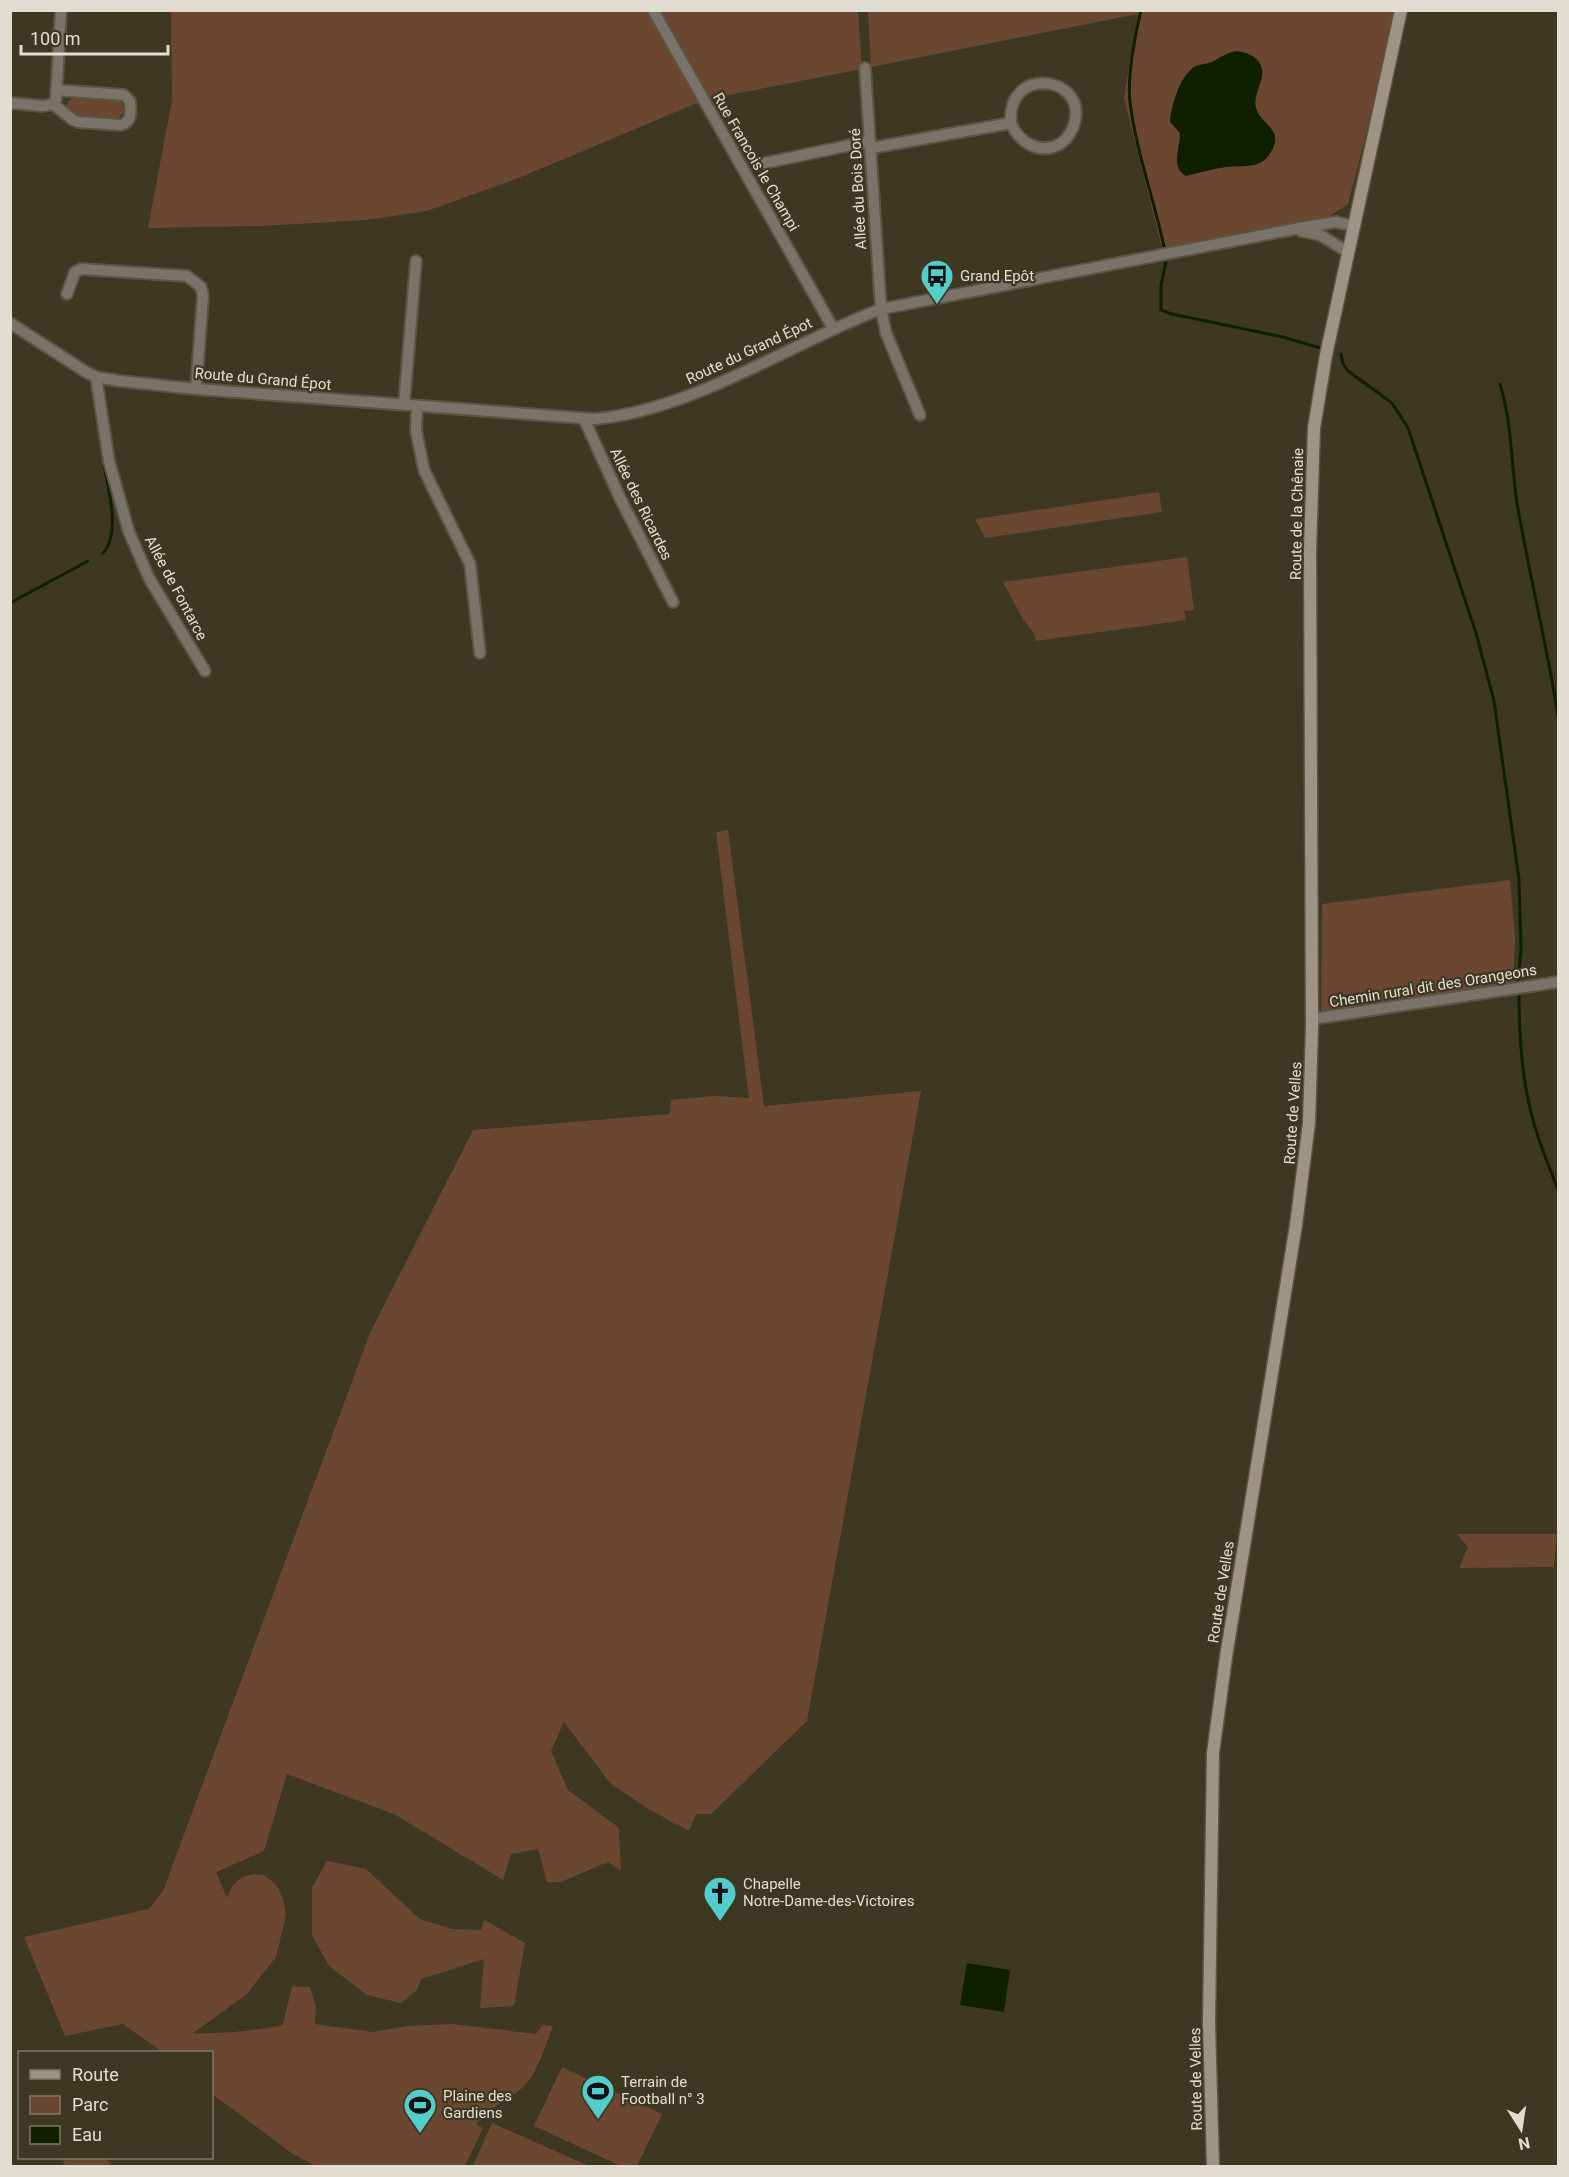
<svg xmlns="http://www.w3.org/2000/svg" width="1569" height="2177" font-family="Roboto,sans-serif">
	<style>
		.green { fill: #6b4731 }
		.water { fill: #0e2000 }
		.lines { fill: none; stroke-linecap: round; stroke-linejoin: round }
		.stream { stroke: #0e2000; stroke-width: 3 }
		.street-casing { stroke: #5b5541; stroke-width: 14 }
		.secondary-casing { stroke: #5b5541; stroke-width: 15 }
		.street { stroke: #7a736a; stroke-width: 10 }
		.secondary { stroke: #9f9386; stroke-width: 12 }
		.labels { text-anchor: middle; stroke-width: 4.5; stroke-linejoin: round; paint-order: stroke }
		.street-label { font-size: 15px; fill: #e1ddd0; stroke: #3e3722 }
		.poi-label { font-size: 15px; fill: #e1ddd0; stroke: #3e3722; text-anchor: start }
	</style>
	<rect width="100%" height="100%" fill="#3e3722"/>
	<path class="green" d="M171,11h479l52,90 -181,76 -94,34 -61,9 -104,6 -114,2 24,-128z
		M659,11h199l4,58 -153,30z
		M868,11h526l-15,73 -31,120 -21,14 -165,30 -38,-150 14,-84 -267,53z
		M74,96l47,3 3,12 -6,9c-12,-1 -74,2 -44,-24z
		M1159,492l3,20 -177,26 -10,-19z
		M1187,557l7,53 -10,1 2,9 -150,21 -2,-7 -11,-15 -20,-37z
		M728,830l36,276 157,-15 -114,630 -96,93h-15l-7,17 -39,-21 -40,-27 -46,-61 -13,29 17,39 51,38 2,42 -13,-8 -47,20h-14l-9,-33 -27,5 -8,26 -109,-66 -107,-40 -23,77 -48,21 11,26 5,-12 10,-9 11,-3 11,1 12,9 7,14 3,17 -10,42 -30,38 -53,38c31,1 60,-2 90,-8l9,-39 18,1 6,20 -1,17 58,8 34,-6 46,-2 83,10 6,-9 11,1c-7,19 -17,51 -32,63 -18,14 -30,17 -45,35l7,4 -18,38h-149l-23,-12 -81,-60v-42h-50l-39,-28 -58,12 -41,-99 125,-28 14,-18 207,-558 103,-203 197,-16 1,-14 43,-4 35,2 -33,-266z
		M1510,880l5,57 -2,49 -189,28 -3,-4 1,-106z
		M1457,1534h100l-3,33 -95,1 9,-21z
		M327,1861l39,8 54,50 32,10 29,1 3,-10 41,23 -11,63 -34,2 4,-49 -63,20 -4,11 -16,13 -34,-8 -38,-29 -17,-31v-47z
		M562,2067l100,47 -25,52h-16l-87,-40z
		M492,2123l97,43h-116z
		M62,2158h45l4,8h-46z"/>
	<path class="water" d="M1237,51c9,2 19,4 23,13 8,13 -8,29 -4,44 5,18 31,21 13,47 -3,5 -10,9 -15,10 -9,2 -19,1 -28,2 -14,2 -27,6 -40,9 -15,-8 -7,-26 -6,-40l-1,-4 -9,-10c1,-16 10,-46 24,-55 5,-3 12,-3 18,-5 9,-5 14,-9 25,-11z
		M967,1963l43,7 -6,42 -44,-7z"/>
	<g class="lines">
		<path class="stream" d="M1141,10c-6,25 -14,68 -11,92 6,49 24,97 34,145
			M1166,261l-5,25v24l11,4 111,23 37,11
			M1341,354l2,10 5,7 44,32 16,25 68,205 18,68 25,178 2,71 -3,33
			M1500,384c12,38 11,80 17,119 12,71 30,142 41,213
			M103,553c18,-19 5,-66 1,-88
			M10,603l78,-42
			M1521,992l-2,1c0,41 2,83 13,123 6,25 17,50 26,74"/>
		<defs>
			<path id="street" d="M653,10l180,318
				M865,68l16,241 5,24 34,82
				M10,103l33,3 10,-2 3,-5 5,-89
				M53,104l20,16 5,2 43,3c11,-3 10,-13 9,-24l-6,-6 -68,-5
				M871,148l140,-25c8,20 29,32 49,21 8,-6 13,-13 15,-23 10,-46 -69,-55 -64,2
				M765,163l105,-22
				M1301,231l19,4 28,17
				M67,294l8,-22 6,-3 106,7 14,11 2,9 -7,93
				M10,323l76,49 10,5 24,4 76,8 399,30c98,-9 194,-75 286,-110l424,-82 31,-5 18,4
				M96,377l13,84 20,71 20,46 56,93
				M404,405l12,-144
				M417,406l-1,24 8,40 46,94 10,89
				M584,419l36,79 53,104
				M1312,1019l246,-37"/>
			<path id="secondary" d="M1213,2166l-4,-143 4,-270 13,-96 70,-432 13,-102 3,-96 -2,-476 4,-123 12,-73 75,-345"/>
		</defs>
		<use href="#street" class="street-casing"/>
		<use href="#secondary" class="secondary-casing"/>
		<use href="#street" class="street"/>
		<use href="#secondary" class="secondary"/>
	</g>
	<defs>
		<symbol id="bus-pin" viewBox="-11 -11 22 30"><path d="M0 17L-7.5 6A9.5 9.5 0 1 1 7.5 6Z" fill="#53cdcb" stroke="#3e3722"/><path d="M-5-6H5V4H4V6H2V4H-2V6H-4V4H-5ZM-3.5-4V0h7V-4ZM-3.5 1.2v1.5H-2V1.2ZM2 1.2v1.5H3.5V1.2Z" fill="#111"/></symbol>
		<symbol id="church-pin" viewBox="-11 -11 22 30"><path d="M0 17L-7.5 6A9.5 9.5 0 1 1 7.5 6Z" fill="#53cdcb" stroke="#3e3722"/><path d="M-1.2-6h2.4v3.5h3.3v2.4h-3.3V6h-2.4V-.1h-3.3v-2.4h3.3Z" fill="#111"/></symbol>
		<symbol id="stadium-pin" viewBox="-11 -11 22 30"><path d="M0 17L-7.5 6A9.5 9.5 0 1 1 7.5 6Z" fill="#53cdcb" stroke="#3e3722"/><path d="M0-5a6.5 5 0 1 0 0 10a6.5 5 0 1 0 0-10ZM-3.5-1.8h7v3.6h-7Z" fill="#111"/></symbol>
	</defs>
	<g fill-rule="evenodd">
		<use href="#bus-pin" x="918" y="257" width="38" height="52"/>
		<use href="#church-pin" x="701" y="1874" width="38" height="52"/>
		<use href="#stadium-pin" x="579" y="2072" width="38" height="52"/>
		<use href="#stadium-pin" x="401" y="2086" width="38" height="52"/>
	</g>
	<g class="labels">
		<g class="street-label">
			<text transform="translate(756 162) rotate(60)" y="5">Rue Francois le Champi</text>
			<text transform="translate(858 189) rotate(-93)" y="5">Allée du Bois Doré</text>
			<text transform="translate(749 351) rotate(-25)" y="5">Route du Grand Épot</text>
			<text transform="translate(263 379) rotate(5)" y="5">Route du Grand Épot</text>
			<text transform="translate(641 504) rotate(64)" y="5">Allée des Ricardes</text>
			<text transform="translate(1297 514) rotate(-89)" y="5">Route de la Chênaie</text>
			<text transform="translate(176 588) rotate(62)" y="5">Allée de Fontarce</text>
			<text transform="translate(1433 986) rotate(-9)" y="5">Chemin rural dit des Orangeons</text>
			<text transform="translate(1293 1113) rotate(-86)" y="5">Route de Velles</text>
			<text transform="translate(1221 1592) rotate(-81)" y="5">Route de Velles</text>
			<text transform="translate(1196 2079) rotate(-91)" y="5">Route de Velles</text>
		</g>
		<g class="poi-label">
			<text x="960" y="281">Grand Epôt</text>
			<text x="743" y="1889">Chapelle<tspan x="743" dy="17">Notre-Dame-des-Victoires</tspan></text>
			<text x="621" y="2087">Terrain de<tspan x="621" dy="17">Football n° 3</tspan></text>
			<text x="443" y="2101">Plaine des<tspan x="443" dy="17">Gardiens</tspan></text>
		</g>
	</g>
	<rect width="1569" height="2177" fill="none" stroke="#e1ddd0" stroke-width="24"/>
	<rect x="18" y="2051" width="195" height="108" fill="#3e3722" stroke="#7f7968" stroke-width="1.5"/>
	<rect x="30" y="2070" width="30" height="9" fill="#9f9386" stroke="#7f7968" stroke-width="1.5"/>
	<text x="72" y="2081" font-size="18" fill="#e1ddd0">Route</text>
	<rect x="30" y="2096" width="30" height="18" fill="#6b4731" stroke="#7f7968" stroke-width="1.5"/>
	<text x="72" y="2111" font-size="18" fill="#e1ddd0">Parc</text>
	<rect x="30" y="2126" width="30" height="18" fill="#0e2000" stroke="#7f7968" stroke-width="1.5"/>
	<text x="72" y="2141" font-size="18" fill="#e1ddd0">Eau</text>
	<g transform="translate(1521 2129) rotate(168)" stroke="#3e3722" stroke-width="4.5" paint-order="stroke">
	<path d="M0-4.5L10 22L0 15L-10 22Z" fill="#e1ddd0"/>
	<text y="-9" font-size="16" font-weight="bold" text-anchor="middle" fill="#e1ddd0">N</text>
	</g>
	<path d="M21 45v9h147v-9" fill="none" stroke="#e1ddd0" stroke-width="3"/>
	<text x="30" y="45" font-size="18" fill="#e1ddd0" stroke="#3e3722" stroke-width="4.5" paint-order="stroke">100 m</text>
</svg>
